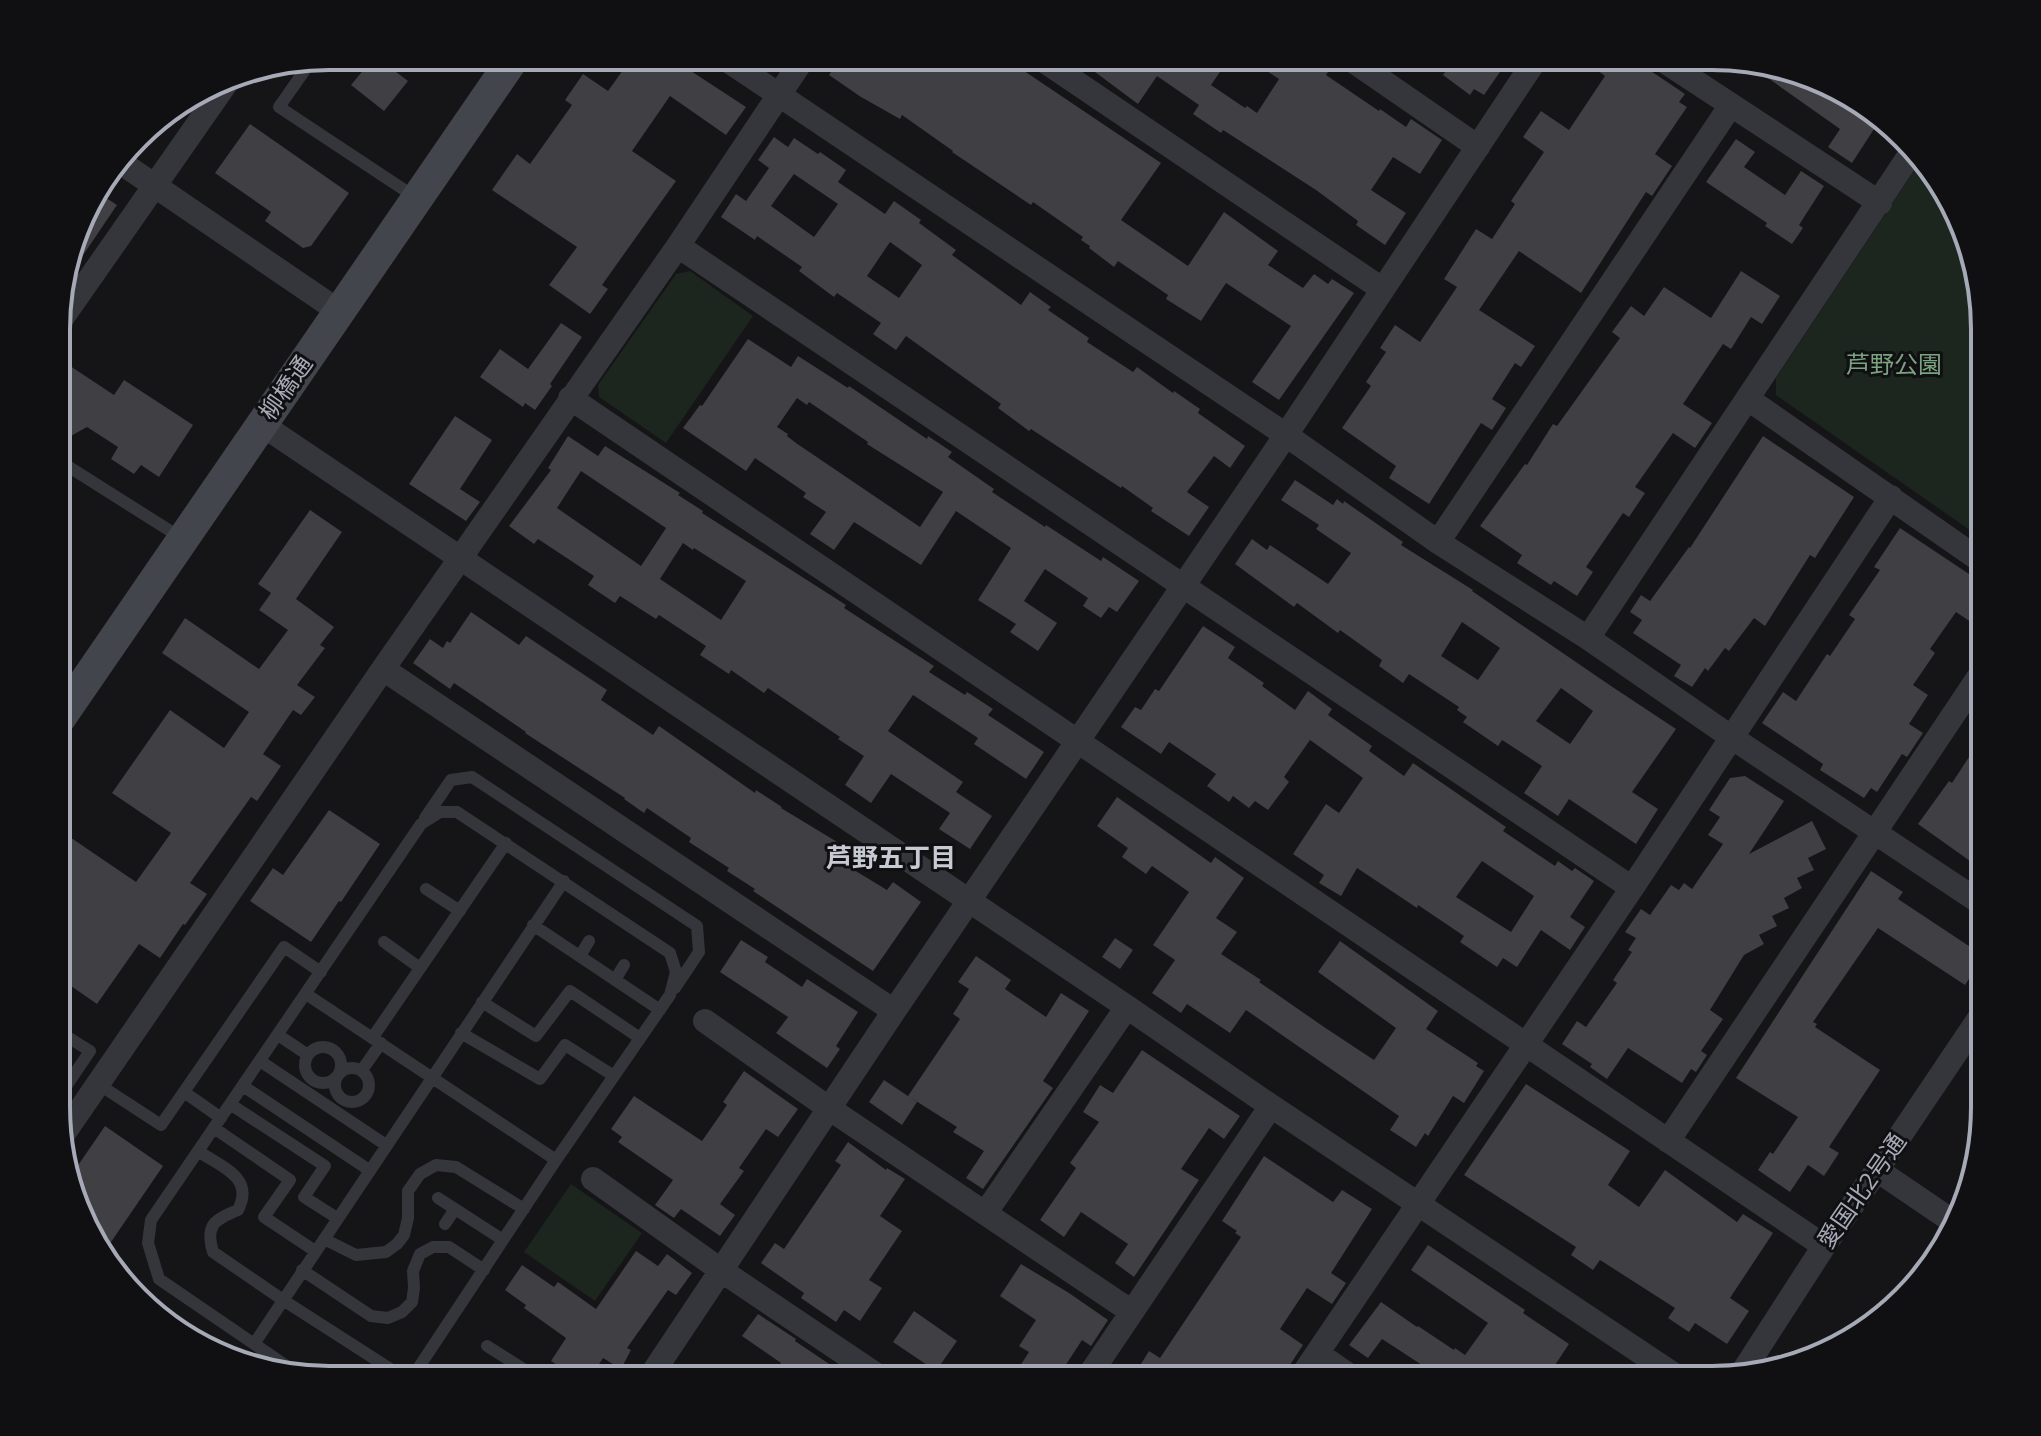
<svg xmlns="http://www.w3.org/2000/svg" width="2041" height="1436" font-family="'Open Sans','Noto Sans JP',sans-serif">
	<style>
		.green { fill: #1c251e }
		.building { fill: #3f3f44; fill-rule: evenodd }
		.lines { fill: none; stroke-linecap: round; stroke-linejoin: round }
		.lane { stroke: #35363c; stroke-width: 12 }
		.street { stroke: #35363c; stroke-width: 24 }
		.secondary { stroke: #43454c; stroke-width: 32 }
		.labels { text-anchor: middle; stroke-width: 6; stroke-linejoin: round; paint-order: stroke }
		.park-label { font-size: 24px; fill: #7ca380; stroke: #101012 }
		.street-label { font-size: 24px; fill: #a6aab7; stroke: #101012 }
		.neighbourhood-label { font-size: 26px; font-weight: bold; fill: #c7cad3; stroke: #101012 }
		.rim { fill: none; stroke: #a6aab7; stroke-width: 4 }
	</style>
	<rect width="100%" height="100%" fill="#151517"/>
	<path class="green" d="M1919,163l38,45 27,104v228l-208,-145v-17z
		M690,271l63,45 -87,127 -67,-46 -1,-12 78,-111z
		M571,1184l71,49 -47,68 -71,-49z"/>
	<path class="building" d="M375,56l33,25 -24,30 -33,-26z
		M633,56h35l78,51 -20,28 -56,-39 -38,55 44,30 -74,104 6,4 -18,25 -41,-29 28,-38 -85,-57 25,-36 13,10 42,-59 -7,-5 18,-26 25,17z
		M842,56h160l159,107 -40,57 67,46 36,-54 54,39 -10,14 35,23 11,-14 14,10 4,-5 22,14 -75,107 -27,-18 39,-56 -65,-43 -25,38 -35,-22 2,-4 -50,-34 -4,6 -25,-19 1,-2 -9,-6 2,-3 -50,-35 -2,3 -79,-53 1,-1 -51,-36 -2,4 -39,-22 -32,-22z
		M1100,56h131l-20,29 34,23 2,-2 10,7 22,-34 -35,-23h67l19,13 -4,6 53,36 1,-2 26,18 5,-8 31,21 -22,34 -27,-17 -22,33 35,23 -21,32 -29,-20 2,-4 -42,-31 -93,-60 -2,3 -28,-19 6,-9 -42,-29 -19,28 -47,-35z
		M1428,56h83l-27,39 -10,-6 -4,6 -27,-20 4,-6z
		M1578,56l52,1 55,37 -6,8 8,5 -32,47 17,12 -20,30 -6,-4 -65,101 -62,-42 -40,59 56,36 -14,21 -6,-4 -23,36 14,9 -14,22 -11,-7 -52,81 -40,-26 7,-12 -54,-38 29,-42 -5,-4 20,-30 -6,-4 15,-23 25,17 37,-55 -13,-8 32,-50 16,10 23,-35 -4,-3 33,-49 -21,-15 18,-26 28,19 36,-54z
		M1741,59l59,12 52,27 -6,9 30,19 -24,37 -24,-16 12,-18z
		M250,124l99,69 -38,53 -8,2 -38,-27 6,-9 -56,-39z
		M774,137l14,10 6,-9 24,16 2,-2 26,18 -8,12 47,32 9,-13 27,19 -2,3 37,27 -4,5 69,50 9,-13 21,15 -3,3 41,28 -2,4 46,30 4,-5 36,26 1,-2 26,18 -2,4 47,33 -15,22 -16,-12 -27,36 22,15 -20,29 -38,-25 2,-3 -31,-22 -1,2 -90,-59 -2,2 -31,-23 3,-4 -95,-68 -10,14 -23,-16 8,-11 -44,-30 -3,4 -35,-26 3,-4 -45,-31 -2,4 -34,-23 15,-23 10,7 23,-33 -11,-8zM794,174l44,30 -24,33 -43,-31zM890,242l32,23 -23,33 -32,-22z
		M1736,139l19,13 -11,15 41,28 16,-24 23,15 -25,39 4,3 -11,16 -27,-18 2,-3 -61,-41z
		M97,192l20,13 -48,71 -4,-3 19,-65z
		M1741,271l39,25 -18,28 -11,-7 -20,32 -8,-5 -40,60 29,19 -17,25 -22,-15 -38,54 10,6 -16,24 -6,-4 -37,54 7,5 -16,24 -23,-15 -3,4 -34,-22 5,-8 -42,-29 45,-62 2,1 26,-41 4,2 63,-88 -8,-6 19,-26 13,10 20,-29 47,31z
		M561,323l21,14 -32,47 2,2 -17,24 -10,-7 -2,4 -43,-30 20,-28 28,20z
		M748,339l43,28 7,-11 50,32 1,-2 78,53 1,-3 24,16 -4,5 46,32 -2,3 53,35 1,-2 55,36 2,-4 36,24 -22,31 -8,-5 -8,11 -18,-12 5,-8 -43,-29 -21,32 33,22 -19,28 -28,-19 6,-8 -38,-24 33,-52 -55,-37 -35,54 -67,-43 -20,28 -24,-16 16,-22 -23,-15 3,-4 -51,-35 -9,13 -63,-43 17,-23 2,1zM797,398l10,7 2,-3 59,40 -1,2 76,48 -23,35 -124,-84 -9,-7 1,-2 -11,-7z
		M58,358l56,37 10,-15 69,45 -34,52 -18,-12 -7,9 -23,-15 7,-12 -31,-20 -18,10 -11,-15z
		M455,416l37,24 -32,49 20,13 -14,19 -57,-37z
		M568,436l30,20 7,-10 75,47 -2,2 25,16 -1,2 144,92 -2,3 90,58 -5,6 36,23 2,-3 26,17 -5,6 56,37 -18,27 -52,-35 4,-6 -65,-43 -25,36 75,51 -7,10 36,24 -22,33 -31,-20 11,-16 -59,-39 -20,29 -26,-18 19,-29 -26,-17 2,-2 -72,-49 -4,5 -33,-23 -2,4 -29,-19 6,-9 -47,-31 -3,4 -36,-23 -5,7 -27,-18 6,-9 -56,-37 -4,5 -25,-18 42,-56 -3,-2zM581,471l85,57 -25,38 -84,-58zM683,543l10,7 1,-2 52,33 -25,39 -61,-41z
		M1763,436l91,61 -39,61 -5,-3 -45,71 -11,-8 -25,33 -4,-3 -17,23 -3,-3 -13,19 -18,-11 7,-11 -48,-32 9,-13 -12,-8 11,-17 9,6 39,-54 1,1z
		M1295,480l38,25 4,-6 6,5 1,-3 59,41 -2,3 72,45 -1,1 139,95 65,43 -44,63 26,17 -22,35 -67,-45 -11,17 -34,-23 18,-27 -40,-26 -4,6 -35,-24 4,-5 -10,-7 2,-3 -50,-33 -6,9 -24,-17 3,-6 -42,-30 -2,3 -41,-30 -3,4 -59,-43 17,-25 15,11 3,-5 58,39 23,-31 -35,-24 3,-4 -38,-25zM1462,622l38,26 -22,32 -37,-24zM1561,688l32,23 -23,33 -34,-23z
		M310,510l32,22 -46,67 38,28 -14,18 5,3 -28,37 18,12 -14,18 -8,-5 -30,44 18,12 -24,35 -6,-4 -61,86 17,11 -22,31 -2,-1 -23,34 -21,-14 -42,60 -39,-27v-148l78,53 35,-49 -59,-40 58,-83 54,38 25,-36 -87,-59 23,-35 74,51 29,-39 -29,-20 12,-17 -13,-9z
		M1900,528l84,56v25l-10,15 -18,-12 -26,37 5,4 -22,32 15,10 -19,29 14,9 -16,24 -5,-3 -25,38 -6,-4 -7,10 -44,-28 3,-6 -61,-41 21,-31 13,9 31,-47 3,2 25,-37 -6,-4 31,-45 -6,-3z
		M471,612l48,33 7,-9 81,54 -6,10 52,35 6,-9 96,67 1,-3 26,17 -1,1 81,49 -8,13 33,20 6,-8 28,20 -48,69 -120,-80 2,-2 -28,-18 2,-3 -40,-26 2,-4 -44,-30 -3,5 -20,-14 1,-1 -100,-65 1,-1 -72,-49 -4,6 -37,-26 17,-24 13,9 4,-7 3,2z
		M1203,626l32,21 -7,11 36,25 -2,3 33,24 13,-19 24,18 -4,6 44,31 -3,5 35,25 9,-13 93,64 -3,4 52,35 3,-5 14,10 3,-3 19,13 -24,36 15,10 -15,23 -29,-20 -24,37 -14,-9 -6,9 -37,-25 4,-6 -46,-31 -1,3 -60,-40 -16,28 -22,-13 5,-8 -31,-21 33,-50 13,9 24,-35 -53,-38 -26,37 5,5 -21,28 -13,-9 -6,7 -16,-12 -4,6 -22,-16 9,-12 -47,-32 -8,12 -40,-27 14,-20 6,3 14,-21 4,2zM1482,861l52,35 -23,36 -55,-35z
		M1984,738v133l-66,-47 31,-43 3,2 17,-26 2,1z
		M1745,776l39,25 -35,53 63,-33 14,28 -18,9 6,12 -17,8 5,10 -18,10 5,10 -17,8 5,10 -18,9 5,9 -20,11 -34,55 13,9 -22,32 6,4 -11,17 -5,-3 -9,14 -54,-35 -21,31 -17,-12 2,-3 -30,-20 15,-23 9,6 31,-44 -4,-3 19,-28 -4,-2 8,-12 -11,-6 16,-23 9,6 21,-30 8,5 5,-7 8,6 31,-45 -15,-9 12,-18 -11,-7 21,-32z
		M1117,797l94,66 4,-6 29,21 -28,40 21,14 -16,22 40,26 -2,2 65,45 50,33 22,-32 -78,-56 22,-31 98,70 -12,18 52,34 -2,3 8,5 -20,32 -11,-7 -25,40 -3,-3 -9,14 -26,-17 9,-14 -153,-106 -16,23 -43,-29 -6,9 -29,-20 23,-33 -22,-15 36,-53 -37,-26 -6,8 -24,-17 6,-9 -31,-22z
		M329,810l51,34 -39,58 -2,-1 -28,41 -61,-41 23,-33 10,7z
		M1871,871l32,21 -5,7 86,57 -19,29 -87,-57 -65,94 4,2 -2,3 65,43 -51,77 10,6 -15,23 -16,-11 -18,27 -32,-22 12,-18 3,2 25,-37 -62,-39z
		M1115,938l18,12 -13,19 -18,-12z
		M741,940l27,17 -3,5 37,25 5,-8 51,33 -22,34 4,3 -13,19 -51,-35 12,-16 -68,-45z
		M976,956l35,24 -6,9 41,28 15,-24 28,18 -46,70 10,7 -70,101 -17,-11 18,-27 -31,-19 4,-5 -49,-31 52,-77 -7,-5 16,-25 -11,-7z
		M1142,1050l98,66 -16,23 -15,-11 -28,41 18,11 -65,97 -19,-14 13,-19 -47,-32 -17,25 -24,-17 36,-52 -6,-5 29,-41 -16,-10 17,-27 13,8z
		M744,1071l54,38 -20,28 -12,-8 -27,39 5,3 -24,33 15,11 -15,21 -39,-27 -7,9 -19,-13 18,-25 -55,-38 4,-5 -11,-8 23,-33 68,45 25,-36 -4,-3z
		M884,1080l33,22 -15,23 -33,-23z
		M1526,1084l104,67 -22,34 31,22 26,-37 72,52 6,-8 30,19 -43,65 19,13 -22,33 -32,-21 -6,9 -21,-14 7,-10 -75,-48 -7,10 -22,-15 5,-8 -112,-72z
		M105,1126l58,40 -54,79 -10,-8 -5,7 -24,-67z
		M848,1142l38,28 1,-2 18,11 -25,37 22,15 -33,49 13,8 -22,33 -16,-11 -8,12 -35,-24 3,-5 -43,-30 14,-20 9,6 57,-84 -6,-4z
		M1264,1156l69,46 9,-12 30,19 -41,64 15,10 -14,21 -25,-16 -27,41 23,16 -23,35h-149l18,-29 11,7 81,-121 -6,-4 2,-2 -15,-10z
		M1428,1245l97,65 -2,3 46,31 -24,36h-100l-63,-41 -14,19 -19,-13 32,-43 36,25 1,-1 36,24 1,-2 10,7 23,-32 -77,-53z
		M636,1251l22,15 9,-12 25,19 -16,22 -8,-5 -41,58 4,2 -10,19 -18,-11 -14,22h-9l-29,-19 15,-23 -42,-30 2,-3 -21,-15 17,-25 32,22 4,-5 38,27z
		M1021,1264l48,29 39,27 -17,26 -9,-6 -26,40h-45l18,-28 -10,-6 17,-26 -36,-24z
		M914,1311l43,30 -21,30 -43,-29z
		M758,1314l38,25 -1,2 58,39h-55l-19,-14 2,-3 -39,-27z"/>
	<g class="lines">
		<path class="lane" d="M312,60l-33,47 136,90
			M58,460l125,79
			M425,818l26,-38 21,-3 225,149 2,26 -24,36
			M426,889l34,22
			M533,925l127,85
			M384,942l36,26
			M580,956l9,-15
			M615,980l9,-15
			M306,994l250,166
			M482,1002l54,34 34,-45 70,47
			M58,1031l32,20 -23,34
			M461,1033l79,46 25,-34 49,31
			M278,1035l30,20
			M373,1037l133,-194
			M305 1065a18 18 0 1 1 36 0a18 18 0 1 1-36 0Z
			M260,1061l126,84
			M335 1085a17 17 0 1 1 34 0a17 17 0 1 1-34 0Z
			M362,1070l19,-27
			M98,1084l63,41 123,-178 37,25
			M243,1086l126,84
			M184,1092l37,26
			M230,1104l95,62 -21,31 33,21
			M214,1128l76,52 -26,37 51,34
			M198,1151c23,16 57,26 40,59 -24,10 -33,15 -25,42l70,48 123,79
			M438,1198l65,42
			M445,1224l10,-15
			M324,1239l32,16 30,-3 11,-8 7,-9 4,-17v-27l12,-17 16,-9 20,2 68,42
			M302,1270l69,46 17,2 14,-6 10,-10 2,-14 -1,-17 7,-17 13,-7h16l35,23
			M254,1344l310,-463
			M487,1346l54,34
			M304,1378l-145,-99 -11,-36 3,-23 270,-396 19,-12h17l213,141 6,19 -6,23 -114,165 -145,219"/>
		<path class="street" d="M721,56l565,379 152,107 150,96 143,99 253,168
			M1037,56l345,233
			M1346,56l132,91
			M1658,57l222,146
			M120,162l220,150
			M678,246l954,642
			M58,324l174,-249
			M570,398l1254,848
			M1748,399l236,164
			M261,424l866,583 144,99 411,274
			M1438,542l293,-437
			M1588,638l323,-485
			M383,669l511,342
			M705,1021l125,88 302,203
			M1668,1141l316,-472
			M58,1142l325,-473 295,-423 127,-190
			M1877,1170l78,53
			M593,1179l129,92 162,109
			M986,1212l141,-205
			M1317,1353l39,27
			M1742,1373l82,-127 53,-76 107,-159
			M648,1380l246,-369 392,-576 252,-379
			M1086,1380l185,-274
			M1299,1380l333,-492 259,-391"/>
		<path class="secondary" d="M58,721l457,-665"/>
	</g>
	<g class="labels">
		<g class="park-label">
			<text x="1894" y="373">芦野公園</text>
		</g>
		<g class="street-label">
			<text transform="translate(286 388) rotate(-55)" y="8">柳橋通</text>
			<text transform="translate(1862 1191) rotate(-55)" y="8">愛国北2号通</text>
		</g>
		<g class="neighbourhood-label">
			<text x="891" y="867">芦野五丁目</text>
		</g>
	</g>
	<path d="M0 0H2041V1436H0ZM329 70H1712A259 259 0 0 1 1971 329V1107A259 259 0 0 1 1712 1366H329A259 259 0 0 1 70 1107V329A259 259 0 0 1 329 70Z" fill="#101012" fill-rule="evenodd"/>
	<path class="rim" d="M329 70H1712A259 259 0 0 1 1971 329V1107A259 259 0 0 1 1712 1366H329A259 259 0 0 1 70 1107V329A259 259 0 0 1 329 70Z"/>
</svg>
